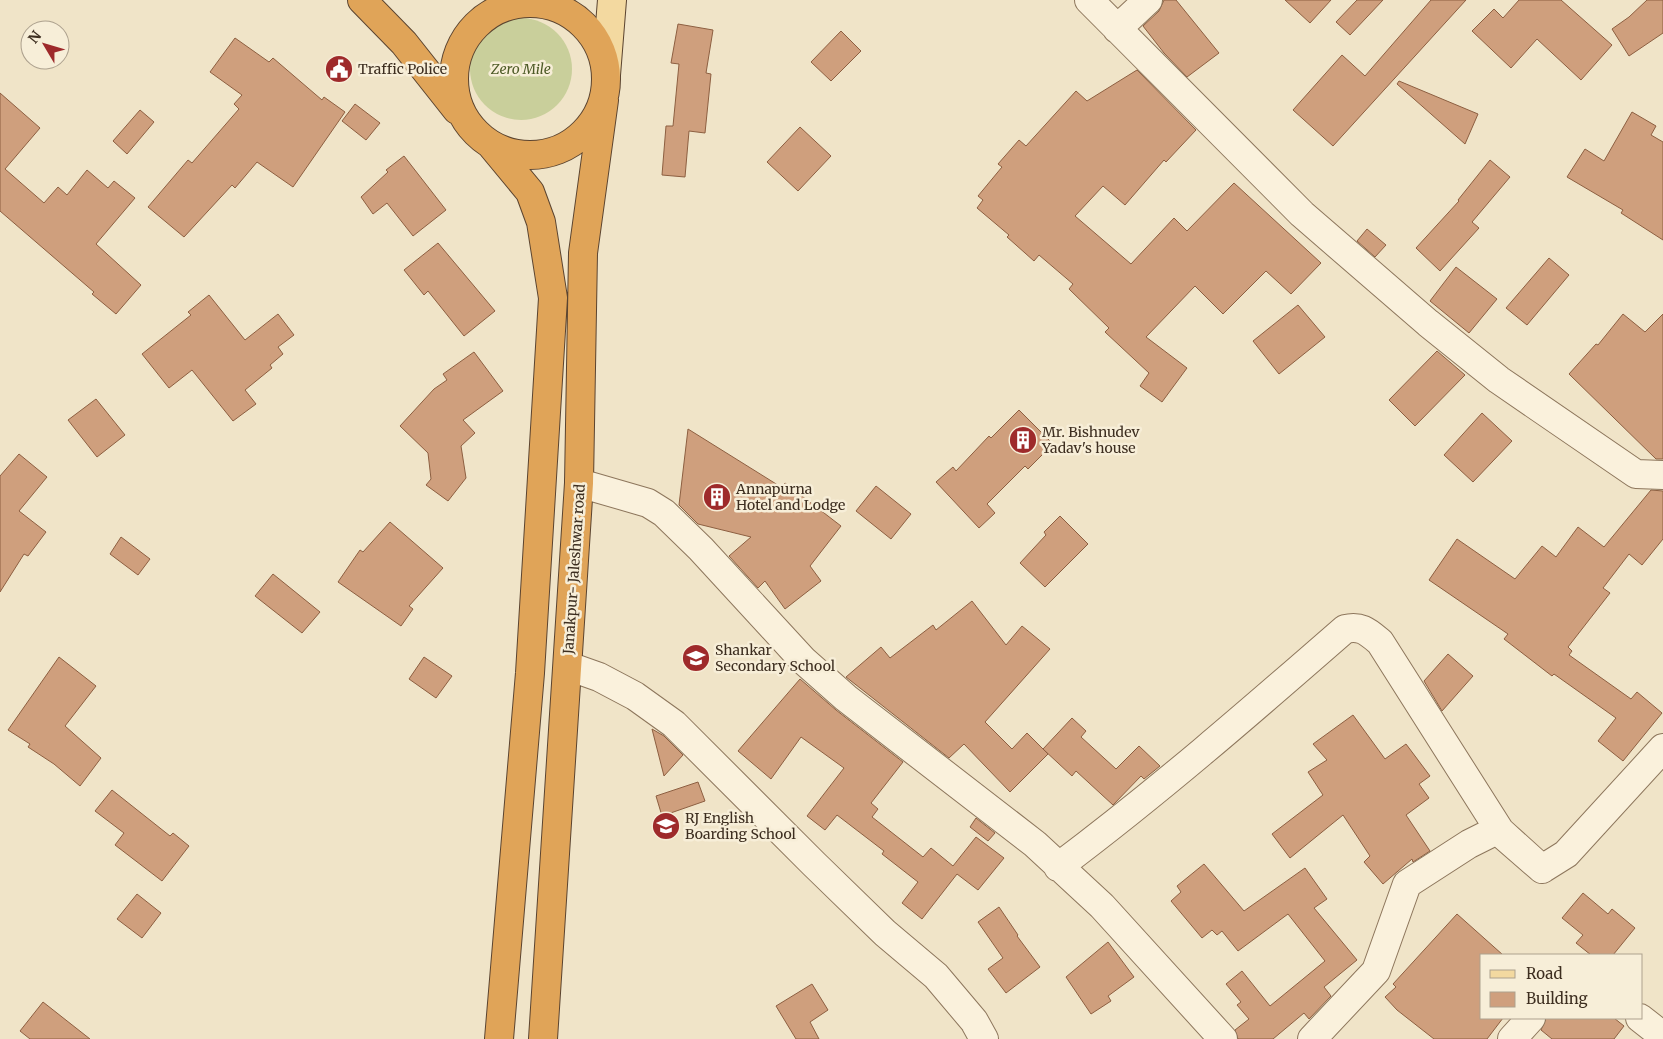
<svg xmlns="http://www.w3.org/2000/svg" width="1663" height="1039" font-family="Merriweather,serif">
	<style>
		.green { fill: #c9cf9b }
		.building { fill: #cf9f7d; stroke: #8d5f41 }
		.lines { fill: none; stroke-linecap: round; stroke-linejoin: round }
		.minor-casing { stroke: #8d765c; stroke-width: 30 }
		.major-casing { stroke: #5b4430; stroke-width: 30 }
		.highway-casing { stroke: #5b4430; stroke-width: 30 }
		.minor { stroke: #faf1dc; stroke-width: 28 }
		.major { stroke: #f3d9a0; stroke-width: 28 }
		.highway { stroke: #e0a458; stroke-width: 28 }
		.labels { text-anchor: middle; stroke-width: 5; stroke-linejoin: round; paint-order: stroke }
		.poi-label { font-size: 14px; fill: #3d2e20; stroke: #f7eed8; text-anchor: start }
		.park-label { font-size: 14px; font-style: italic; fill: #4d5a26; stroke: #f7eed8 }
		.street-label { font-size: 14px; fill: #3d2e20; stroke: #f7eed8 }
	</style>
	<rect width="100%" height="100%" fill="#f0e4c8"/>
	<path class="green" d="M470 69a51 51 0 1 1 102 0a51 51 0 1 1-102 0Z"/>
	<path class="building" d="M1164,0h12l43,53 -32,24 -23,-24 -21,-27 16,-15z
		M1285,0h46l-21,23z
		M1357,0h26l-33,35 -14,-13z
		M1431,0h35l-133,146 -40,-36 49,-55 23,21z
		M1519,0h42l51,45 -31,35 -44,-41 -26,29 -39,-37 22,-22 9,9z
		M1647,0h16v33l-34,23 -17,-27 17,-12z
		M678,24l35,6 -7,43 5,1 -6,59 -16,-2 -4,46 -23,-2 4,-49h7l6,-62 -8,-1z
		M841,31l20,20 -30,30 -20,-19z
		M235,38l34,24 4,-4 49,42 2,-3 21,15 -52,75 -36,-25 -22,26 -3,-3 -48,52 -36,-30 40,-47 4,3 47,-54 -5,-5 8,-9 -32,-23z
		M1137,70l59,60 -30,32 -2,-2 -39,45 -22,-19 -28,30 56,48 43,-46 13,13 47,-48 87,80 -30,31 -25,-23 -43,43 -28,-28 -49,51 41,31 -25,34 -22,-16 9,-13 -44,-41 4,-4 -40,-39 4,-5 -34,-29 -5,6 -27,-24 2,-2 -32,-27 6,-8 -5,-4 24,-29 -4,-3 21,-24 7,6 50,-55 11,10z
		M1399,81l79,33 -13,30 -68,-60z
		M0,93l40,35 -35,41 39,34 14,-16 9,8 20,-25 21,18 6,-7 21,17 -39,46 45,41 -25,29 -24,-20 2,-2 -94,-81z
		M355,104l25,19 -14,17 -24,-19z
		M140,110l14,12 -27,32 -14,-13z
		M1632,112l24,14 -5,9 12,7v98l-42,-27 2,-3 -56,-33 18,-28 19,12z
		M800,127l31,29 -33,35 -31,-29z
		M404,156l42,54 -33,26 -26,-33 -14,11 -12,-17 27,-25 -2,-2z
		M1490,160l20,17 -38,45 7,6 -39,43 -24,-23 43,-47 -1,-1z
		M1367,229l19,16 -11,12 -18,-16z
		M438,243l57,68 -31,25 -36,-45 -4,4 -20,-25z
		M1549,258l20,17 -42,50 -21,-17z
		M1456,267l41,32 -28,34 -39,-32z
		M209,295l36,45 33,-26 16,21 -16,12 5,7 -13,11 2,3 -27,22 11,14 -23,17 -41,-51 -23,18 -27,-34 49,-39 -3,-3z
		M1298,305l27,32 -46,37 -26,-33z
		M1623,314l22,18 18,-18v145h-7l-87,-85 27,-30 2,1z
		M1437,351l28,24 -50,51 -26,-26z
		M474,352l29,39 -40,29 12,13 -14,13 5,32 -18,23 -22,-16 5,-6 -3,-26 -28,-27 34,-37 13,-9 -4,-6z
		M96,399l29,36 -28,22 -29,-37z
		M1019,410l34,34 -25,25 -3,-3 -38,38 8,9 -16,15 -43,-46 17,-15 3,4 33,-35 2,2z
		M1482,413l30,28 -39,41 -29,-27z
		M688,429l93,58 4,-4 56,43 -31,40 11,15 -36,28 -20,-28 -7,7 -29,-32 22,-19 -53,-13 -19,-19z
		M19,454l28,23 -28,34 27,21 -18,24 -4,-2 -24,38v-116z
		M876,486l35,28 -20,25 -35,-28z
		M1651,490l12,1v48l-21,26 -13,-11 -26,34 7,5 -42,54 4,4 -3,4 62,44 6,-7 25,21 -39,48 -25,-20 18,-23 -62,-44 -2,2 -48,-37 4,-5 -79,-54 28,-41 58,40 27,-33 14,11 22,-30 26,20z
		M1060,516l28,28 -43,43 -25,-24 26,-28 -2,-3z
		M390,522l53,46 -34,38 4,3 -12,17 -63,-44 22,-32 3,2z
		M121,537l29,22 -12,16 -28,-21z
		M273,574l47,38 -18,21 -47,-37z
		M972,601l34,44 16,-19 28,23 -65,73 27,27 15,-16 21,21 -38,38 -46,-48 -15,14 -103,-81 35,-30 9,11 43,-33 3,5z
		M1448,654l25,22 -31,35 -18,-30z
		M59,657l37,29 -31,40 36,32 -21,28 -26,-22 -26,-17 2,-3 -22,-14z
		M424,657l28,19 -16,22 -27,-19z
		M800,679l36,31 67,52 -32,41 7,6 -6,8 51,40 8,-9 22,18 23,-29 28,21 -26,32 -21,-16 -35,45 -20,-16 16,-21 -36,-28 2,-3 -47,-36 -12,15 -18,-14 37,-48 -43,-31 -30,42 -33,-28z
		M1353,715l32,44 21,-15 24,32 -11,8 10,14 -23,17 24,36 -17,11 -1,-3 -29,25 -19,-22 6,-6 -27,-41 -53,43 -18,-24 51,-39 -15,-23 19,-12 -14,-16z
		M1072,718l14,13 -5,6 35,32 23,-23 21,20 -16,13 -3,-3 -28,29 -37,-34 -4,5 -29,-27z
		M652,729l12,7 19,19 -19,21z
		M698,782l7,19 -43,15 -6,-20z
		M112,790l58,46 3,-3 16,13 -27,35 -47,-36 9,-12 -29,-22z
		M976,818l19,15 -7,8 -18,-14z
		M1204,864l40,47 61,-43 22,31 -13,9 43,52 -33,27 7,9 -22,23 -5,-6 -31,26h-35l-3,-9 14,-11 -12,-14 4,-3 -15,-18 16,-13 28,35 55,-45 -37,-47 -50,37 -16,-20 -5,4 -5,-5 -10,8 -31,-37 10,-9 -4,-6z
		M1583,893l25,21 4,-5 23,19 -22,27h-22l-15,-12 7,-8 -21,-17z
		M137,894l24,19 -19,25 -25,-19z
		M999,907l19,28 -1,1 23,31 -34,26 -18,-24 15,-11 -25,-36z
		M1457,914l46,41h-21v63h21l-16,21h-53l-37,-29 -12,-13 11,-10 -3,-3z
		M1108,942l26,35 -26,19 3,5 -20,13 -25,-37z
		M812,984l16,26 -18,12 9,17h-23l-20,-33z
		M43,1002l47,37h-60l-10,-8z
		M1546,1018h68l10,8 -10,13h-62l-11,-9z"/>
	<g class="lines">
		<defs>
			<path id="minor" d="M1089,0l213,214 126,109 71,57 137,94 27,1
				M1117,29l31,-29
				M579,483l69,20 16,10 37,36 102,111 43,38 189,146 67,62 121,133
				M568,666l31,11 36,19 39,28 140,140 71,69 51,43 38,45 10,18
				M1058,867c100,-75 193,-156 287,-238 16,-4 23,3 35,13l120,189 42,38
				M1640,1018l23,18
				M1312,1039l64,-68 31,-87 62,-40 28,-14 45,39 24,-15 97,-106
				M1512,1039l19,-21"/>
			<path id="major" d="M519,3l3,-3
				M606,75l6,-75"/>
			<path id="highway" d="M362,0l42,43 53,67
				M454 79a76 76 0 1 1 152 0a76 76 0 1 1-152 0Z
				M492,146l38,46 11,30 12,76 -23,375 -31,366
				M543,1039l36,-556 4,-230 21,-153"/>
		</defs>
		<use href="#minor" class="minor-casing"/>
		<use href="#major" class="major-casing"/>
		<use href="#highway" class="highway-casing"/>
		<use href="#minor" class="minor"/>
		<use href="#major" class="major"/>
		<use href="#highway" class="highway"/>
	</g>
	<defs>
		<symbol id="civic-disc" viewBox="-11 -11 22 22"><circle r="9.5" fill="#9e2a2b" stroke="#f7eed8"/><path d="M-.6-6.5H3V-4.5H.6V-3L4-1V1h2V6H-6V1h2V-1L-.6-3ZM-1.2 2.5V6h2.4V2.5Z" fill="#fff"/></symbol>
		<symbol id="building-disc" viewBox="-11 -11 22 22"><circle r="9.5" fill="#9e2a2b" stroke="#f7eed8"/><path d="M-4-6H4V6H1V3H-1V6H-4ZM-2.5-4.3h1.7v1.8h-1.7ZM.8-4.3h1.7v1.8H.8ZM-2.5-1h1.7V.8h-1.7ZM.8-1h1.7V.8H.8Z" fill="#fff"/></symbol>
		<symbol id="school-disc" viewBox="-11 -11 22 22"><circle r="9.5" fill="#9e2a2b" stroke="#f7eed8"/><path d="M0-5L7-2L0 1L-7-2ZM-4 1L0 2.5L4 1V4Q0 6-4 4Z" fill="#fff"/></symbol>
	</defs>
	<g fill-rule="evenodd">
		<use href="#civic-disc" x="323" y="53" width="32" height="32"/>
		<use href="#building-disc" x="1007" y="424" width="32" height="32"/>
		<use href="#building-disc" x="701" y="481" width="32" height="32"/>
		<use href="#school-disc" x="680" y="642" width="32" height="32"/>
		<use href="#school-disc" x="650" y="810" width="32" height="32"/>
	</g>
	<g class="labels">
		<g class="poi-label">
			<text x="358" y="74">Traffic Police</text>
			<text x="1042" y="437">Mr. Bishnudev<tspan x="1042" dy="16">Yadav's house</tspan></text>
			<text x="736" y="494">Annapurna<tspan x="736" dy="16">Hotel and Lodge</tspan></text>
			<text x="715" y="655">Shankar<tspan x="715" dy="16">Secondary School</tspan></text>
			<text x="685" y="823">RJ English<tspan x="685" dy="16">Boarding School</tspan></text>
		</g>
		<g class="park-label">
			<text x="521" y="74">Zero Mile</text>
		</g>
		<g class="street-label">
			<text transform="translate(574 569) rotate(-86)" y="5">Janakpur- Jaleshwar road</text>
		</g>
	</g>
	<rect x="1480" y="954" width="162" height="65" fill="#f7eed8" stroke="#ada18e"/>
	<rect x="1490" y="970" width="25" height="8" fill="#f3d9a0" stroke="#ada18e"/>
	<text x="1526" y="979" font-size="15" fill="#3d2e20">Road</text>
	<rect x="1490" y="992" width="25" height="15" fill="#cf9f7d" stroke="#ada18e"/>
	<text x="1526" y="1004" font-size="15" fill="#3d2e20">Building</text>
	<g transform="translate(45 45) rotate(308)"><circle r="24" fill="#f7eed8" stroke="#ada18e"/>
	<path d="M0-4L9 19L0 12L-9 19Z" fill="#9e2a2b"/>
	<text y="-8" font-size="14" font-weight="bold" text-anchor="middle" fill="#3d2e20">N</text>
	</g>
</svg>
